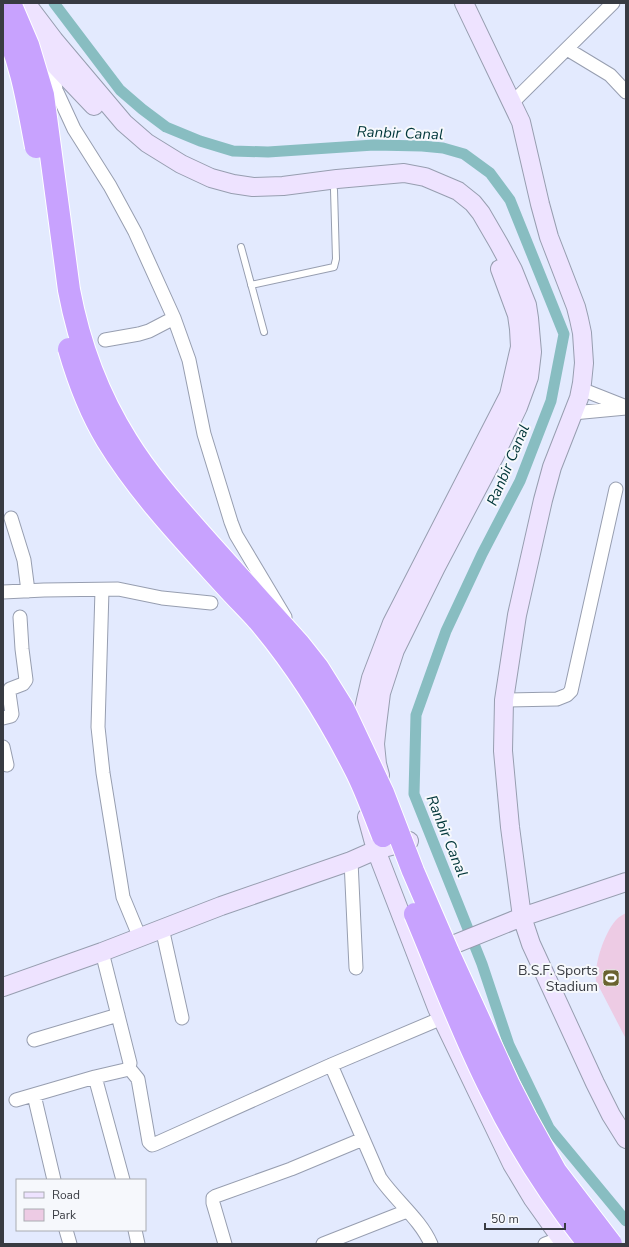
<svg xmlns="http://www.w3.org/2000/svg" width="629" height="1247" font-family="'Nunito Sans',sans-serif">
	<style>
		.green { fill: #edcbe4 }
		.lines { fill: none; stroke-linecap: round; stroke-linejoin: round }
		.canal { stroke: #88bdc1; stroke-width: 11 }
		.lane-casing { stroke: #979eb0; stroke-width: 8 }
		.street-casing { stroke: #979eb0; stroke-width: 15 }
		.secondary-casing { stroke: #979eb0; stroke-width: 20 }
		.lane { stroke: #fff; stroke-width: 6 }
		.street { stroke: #fff; stroke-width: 13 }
		.secondary { stroke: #eee3ff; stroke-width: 18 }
		.highway-bridge-casing { stroke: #fff; stroke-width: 24; stroke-linecap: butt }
		.highway-bridge { stroke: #c8a2fe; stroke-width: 22 }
		.labels { text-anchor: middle; stroke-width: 4; stroke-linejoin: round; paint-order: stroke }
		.poi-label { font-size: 14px; fill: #383b42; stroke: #f6f8fc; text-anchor: end }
		.water-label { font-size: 15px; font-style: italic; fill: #003639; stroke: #f6f8fc }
	</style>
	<rect width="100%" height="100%" fill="#e3eafe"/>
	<path class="green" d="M626,913v126l-30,-58c-2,-17 9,-51 22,-63 2,-2 5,-3 8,-5z"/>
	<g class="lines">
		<path class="canal" d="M54,3l66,87 22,19 24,18 34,14 33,10 35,1 106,-7 48,1 21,2 21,6 26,19 20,27 54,134 -13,67 -31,80 -38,73 -36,77 -30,84 -2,79 68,170 27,81 40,83 77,93"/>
		<defs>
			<path id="lane" d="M241,247l23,85
				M251,285l83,-18 2,-8 -2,-69"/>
			<path id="street" d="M567,49l43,26 16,17
				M54,60v17l2,13 18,39 36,57 25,46 39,86 15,42 15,74 27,88 5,13 49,82
				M512,103l101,-100
				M105,340l34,-6 10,-3 25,-13
				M581,389l43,17
				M573,413l53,-5
				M11,518l13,42 4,31
				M102,590l-4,137 5,46 20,124 17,41
				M3,592l41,-2 74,-1 44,9 49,5
				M504,700l53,-1 10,-4 4,-4 45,-202
				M3,718l8,-2 1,-2 -3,-21 1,-4 13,-5 3,-4 -4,-31 -2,-32
				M3,747l4,18
				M351,861l5,107
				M162,928l20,90
				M34,1040l84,-25
				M331,1065l49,113c16,23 40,41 51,66
				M129,1068l9,11 11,63 3,3 3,-1 176,-79 111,-47
				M95,1077l28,103
				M34,1095l20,85
				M16,1100l79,-23 30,-7 4,-2 1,-5 -28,-111
				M66,1230l4,14
				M135,1230l3,14
				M225,1244l-12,-41v-5l3,-2 75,-27 72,-30
				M323,1244l84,-33
				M545,1244l16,-6"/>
			<path id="secondary" d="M26,3l28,37 70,83 23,20 34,21 30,14 22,6 20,3 30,-1 54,-7 67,-6 21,4 33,14 15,12 8,10 18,31 14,26 14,35 2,13 3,34 -3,25 -11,30 -23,48 -59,112 -41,83 -14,43 -4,32 -2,19 2,20 3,11
				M464,3l57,119 19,82 9,33 27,70 3,12 3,14 2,30 -2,20 -3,15 -27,69 -9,33 -26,115 -13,85 -1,51 7,76 12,90 9,27 64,139 16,32 15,24
				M24,29l30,35 40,42
				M360,748l3,-35 8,-35 21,-55 117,-228 11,-48 -1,-18 -2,-14 -17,-46
				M367,817l9,33 61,158 75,156 21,35 32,45
				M455,944l67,-27 104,-35
				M3,987l99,-35 119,-46 130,-45 25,-11 33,-9"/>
		</defs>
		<use href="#lane" class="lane-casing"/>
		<use href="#street" class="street-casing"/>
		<use href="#secondary" class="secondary-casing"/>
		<use href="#lane" class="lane"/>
		<use href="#street" class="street"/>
		<use href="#secondary" class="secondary"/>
		<defs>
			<path id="highway-bridge" d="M10,3l18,42 15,50 26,195c10,53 29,105 58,151 24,39 55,72 85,106 29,32 58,65 87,97l19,24 25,40 40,85 30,78 35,81 61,133 17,33 30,54 55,72
				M3,24c19,39 25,82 33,123
				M69,349c9,31 21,63 38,91 33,54 78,101 120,147 10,11 21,22 31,33 39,46 70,96 97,149 11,21 19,45 28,67
				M415,914c25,59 47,119 76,176 27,55 60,107 98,154"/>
		</defs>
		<use href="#highway-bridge" class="highway-bridge-casing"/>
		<use href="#highway-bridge" class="highway-bridge"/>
	</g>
	<defs>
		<symbol id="stadium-square" viewBox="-11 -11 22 22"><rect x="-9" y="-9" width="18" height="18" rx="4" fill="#6a632f" stroke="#f6f8fc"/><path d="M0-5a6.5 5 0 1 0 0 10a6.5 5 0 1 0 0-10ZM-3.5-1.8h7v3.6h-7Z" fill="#fff"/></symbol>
	</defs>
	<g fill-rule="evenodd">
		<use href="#stadium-square" x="601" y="968" width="20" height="20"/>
	</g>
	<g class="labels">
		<g class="poi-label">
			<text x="598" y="975">B.S.F. Sports<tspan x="598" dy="16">Stadium</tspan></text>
		</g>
		<g class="water-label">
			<text transform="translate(400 133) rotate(2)" y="5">Ranbir Canal</text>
			<text transform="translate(508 465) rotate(-67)" y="5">Ranbir Canal</text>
			<text transform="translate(447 836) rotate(68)" y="5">Ranbir Canal</text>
		</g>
	</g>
	<rect width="629" height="1247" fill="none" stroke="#383b42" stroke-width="8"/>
	<rect x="16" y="1179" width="130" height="52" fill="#f6f8fc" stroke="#aaacb2"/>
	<rect x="24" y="1192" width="20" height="6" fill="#eee3ff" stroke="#aaacb2"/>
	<text x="52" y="1199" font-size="12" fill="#383b42">Road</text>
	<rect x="24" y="1209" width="20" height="12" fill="#edcbe4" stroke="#aaacb2"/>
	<text x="52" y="1219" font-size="12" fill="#383b42">Park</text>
	<path d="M485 1223v6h80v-6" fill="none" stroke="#383b42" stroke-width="2"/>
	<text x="491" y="1223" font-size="12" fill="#383b42" stroke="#f6f8fc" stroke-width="3" paint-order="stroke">50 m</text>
</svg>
